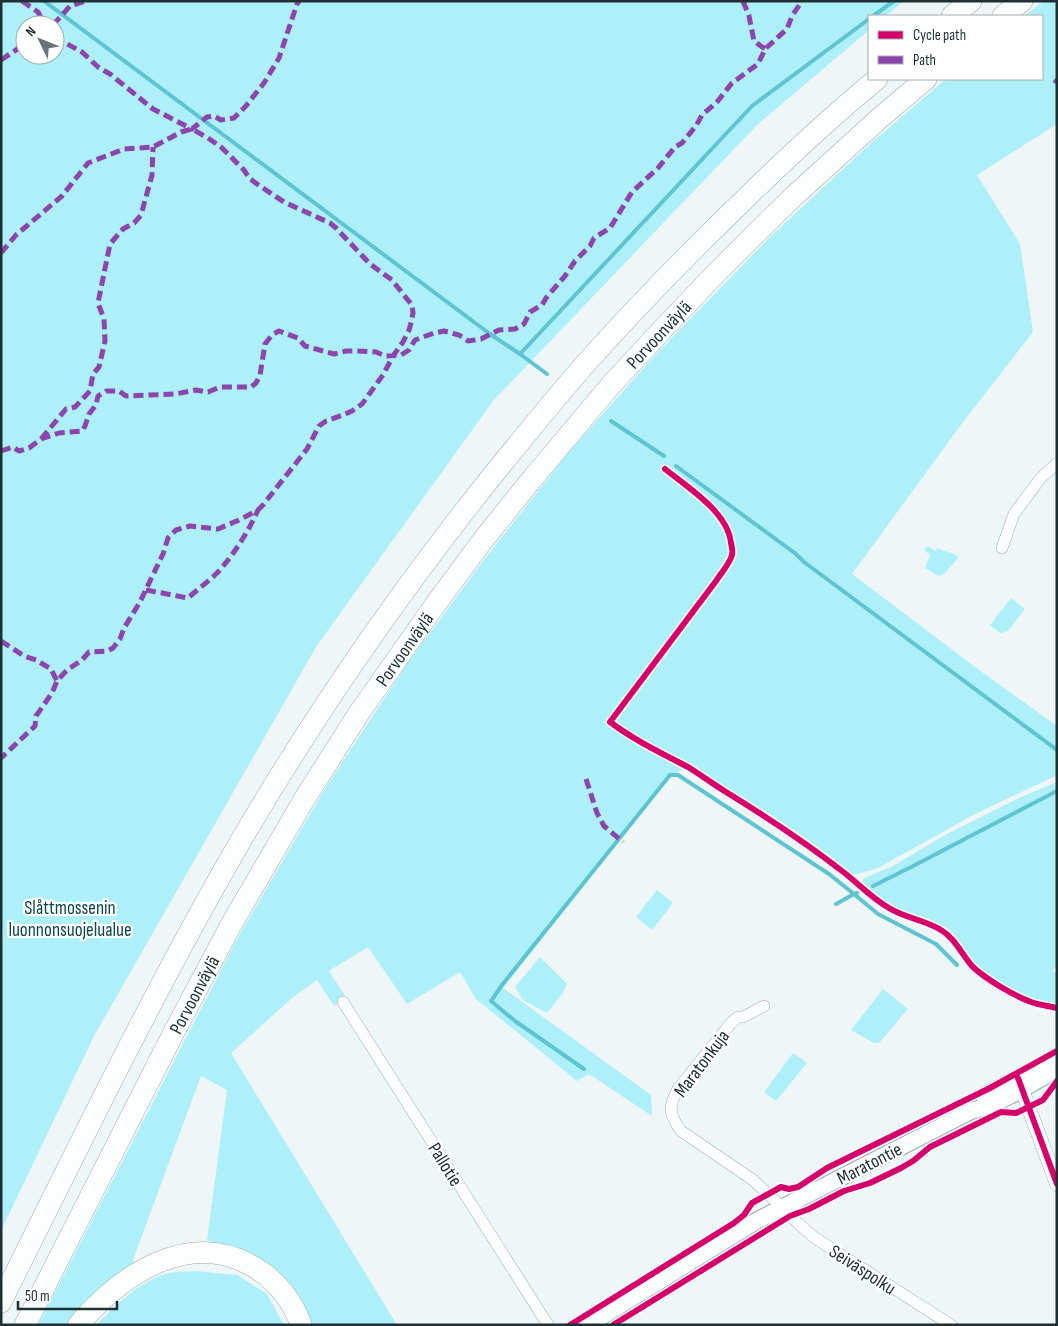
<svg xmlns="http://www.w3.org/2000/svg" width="1058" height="1326" font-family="'Sofia Sans Condensed',sans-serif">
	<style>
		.green { fill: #aef0fa; fill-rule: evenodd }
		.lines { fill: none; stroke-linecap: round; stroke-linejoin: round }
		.stream { stroke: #5fc4d1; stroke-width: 4 }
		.minor-casing { stroke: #9fabad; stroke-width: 12 }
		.tertiary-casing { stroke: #9fabad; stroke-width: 15 }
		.secondary-casing { stroke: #9fabad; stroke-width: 18 }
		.motorway-casing { stroke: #9fabad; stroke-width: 22 }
		.minor { stroke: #fcfefe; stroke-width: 11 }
		.tertiary { stroke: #fcfefe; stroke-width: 14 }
		.secondary { stroke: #fcfefe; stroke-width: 16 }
		.motorway { stroke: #fcfefe; stroke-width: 21 }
		.quiet { stroke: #8e44ad; stroke-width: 5; stroke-dasharray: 10 5; stroke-linecap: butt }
		.cycleway-casing { stroke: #fff; stroke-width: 9 }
		.cycleway { stroke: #d6006c; stroke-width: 6 }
		.labels { text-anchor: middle; stroke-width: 4.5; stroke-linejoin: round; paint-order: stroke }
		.street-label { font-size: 19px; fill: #1f3033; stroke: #fff }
		.park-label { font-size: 19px; fill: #0c464d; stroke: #fff }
	</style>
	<rect width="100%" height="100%" fill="#eef6f8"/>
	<path class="green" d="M1,1h903l-18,15h-17v14l-112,95 -264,276 -177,246 -222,389 -93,195zM25,25h30v30h-30z
		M1044,1h13v123l-80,51 43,69 13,88 -70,90 -111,152 123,93 82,59v49l-84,40 -95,53 -25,7 -65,-46 -100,-64 -20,14 -165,209 148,107 1,21 -63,-42 -12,7 -102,-83 -15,-26 -53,32 -39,-57 -39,24 18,28 -13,7 -17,-26 -25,18 -61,55 166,272h-91l-47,-62 -52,-23 20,-150 -26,-14 -67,181 -2,13 -61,55h-33l199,-386 89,-152 81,-123 76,-103 85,-108 91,-102 112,-115 100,-93 75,-64h96v-63h-18z
		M928,546l7,5 3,-3c8,5 15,4 21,9l-15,17 -5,2 -14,-8 5,-13 -6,-5z
		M1011,598l14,11 -17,22 -8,2 -10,-8z
		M1057,782v184l-5,5 5,2v32c-31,-8 -64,-18 -85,-43 -12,-14 -21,-29 -37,-39 -21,-8 -64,-18 -73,-42l3,-3 28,-12 52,-31 74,-37z
		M657,890l16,13 -21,27 -16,-13z
		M540,957l27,27 -5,10 -15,19 -24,-13 -8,-13z
		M883,989l25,20 -29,34h-5l-23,-13z
		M793,1053l14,10 -31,38 -12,-9z
		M196,1271l41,4 30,19 17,31h-188c20,-20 42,-42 69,-51 9,-3 21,-2 31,-3z"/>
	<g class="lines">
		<path class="stream" d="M44,1l446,333 30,20
			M873,16l21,-15
			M547,374l-27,-20 232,-248 117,-87
			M611,421l53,35
			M676,466l120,88 8,8 253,188
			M873,886l42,-21 142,-74
			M836,904l18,-10 24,20 58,30 21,21
			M584,1069l-69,-48 -24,-20 11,-16 168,-210h8l151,99 25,20 3,-1"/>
		<defs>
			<path id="minor" d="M1002,548l12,-34 26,-35 17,-16
				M343,1002l205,323
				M764,1006l-21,11h-5l-7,6 -53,66c-10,18 -9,25 3,42l72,49 29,27 19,19 14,12 136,87"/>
			<path id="tertiary" d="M1018,1079l39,105"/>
			<path id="secondary" d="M984,1096l73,-39
				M588,1325l170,-105 213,-109c31,-8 58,-26 86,-42"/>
			<g id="motorway">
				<path d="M952,16l19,-15"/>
				<path d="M1003,16l19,-15"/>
				<path d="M1,1302c77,-154 152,-310 239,-460 82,-140 176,-274 279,-399 23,-28 45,-55 69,-82 51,-57 104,-111 159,-164 42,-41 85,-81 130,-118"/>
				<path id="s1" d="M25,1325l148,-291 59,-111 73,-125 54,-85 76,-108 48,-65 49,-61 79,-94 52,-56 57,-60 74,-73 88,-80 44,-37"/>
				<path d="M78,1325c43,-50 111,-97 176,-58 22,13 39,34 47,58"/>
			</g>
		</defs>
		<use href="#minor" class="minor-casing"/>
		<use href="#tertiary" class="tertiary-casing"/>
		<use href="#secondary" class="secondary-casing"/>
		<use href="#motorway" class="motorway-casing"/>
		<use href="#minor" class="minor"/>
		<use href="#tertiary" class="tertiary"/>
		<use href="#secondary" class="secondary"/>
		<use href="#motorway" class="motorway"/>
		<path class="quiet" d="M22,1l16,11 7,13
			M743,1l6,15 5,25 11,8
			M53,25l17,-19 16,-5
			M55,36l3,3 24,13 16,15 12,7 43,35 39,20 15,-12 7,-1 7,4 13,-2 11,-11 19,-24 15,-25 18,-54 2,-3
			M1,60l24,-16
			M1054,80l3,2
			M1,253l15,-18 46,-39 26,-33 36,-14 29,-2 28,-15 11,-3 16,9 13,9 23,23 5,8 8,6 27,18 46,21 6,5 34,36 22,16 11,14 9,11 1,8 -2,10 -2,7 -6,12 -10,14 -10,19 -21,29 -10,7 -9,4 -17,6 -7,5 -12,23 -44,56 -5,5 -19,10 -21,9 -28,-3 -14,4 -8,8 -5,16 -23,48 -16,26 -4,11 -7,9 -6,3 -18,1 -7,8 -15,10 -10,11 -5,12 -16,23 -1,10 -34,32
			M41,439l25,-30 9,-2 15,-16 3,-17 6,-7 6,-26 -1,-22 -6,-16 12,-59 13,-15 11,-6 7,-8 11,-40 1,-28
			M1,451l12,-4 6,4 10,-3 12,-9 18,-6 23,-2 3,-5 4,-12 7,-9 2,-9 8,-5h13l7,5 49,-2 21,-4 12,2 12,-5h31l5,-4 4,-8 5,-31 7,-9 7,-4 19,7 7,8 29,8 12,-3h9l21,1 9,4 16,-1 8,-5 6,-10 19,-7 10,-2 15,4 9,6 13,-2 18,-9 16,-1 9,-5 6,-12 12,-7 4,-7 19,-22 10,-15 15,-15 4,-8 16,-10 22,-36 26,-24 17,-21 7,-4 14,-17 6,-11 15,-13 15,-19 26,-19 7,-15 22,-20 5,-13 10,-15
			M146,590l42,8c10,-9 21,-17 30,-26 17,-19 30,-40 40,-62
			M1,641l23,15 12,4 15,9 6,12
			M586,779l11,34 7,13 19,16"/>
		<defs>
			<path id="cycleway" d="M665,469c22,18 63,43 66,74 1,4 2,8 1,12 -3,10 -11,18 -16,26l-106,141c24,18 51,31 78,45 13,8 25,17 38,25 39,24 79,50 116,79 16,12 29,27 47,37 16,10 36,12 52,22 14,8 21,25 32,37 14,13 40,28 58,35 8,3 17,4 26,6
				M1018,1078l39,106
				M570,1325l164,-102 10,-8 8,-12 29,-16 8,2 9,-2 29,-19 163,-80 67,-37
				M613,1325l177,-109 19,-7 35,-18 26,-8 31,-15 12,-7 17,-14 71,-35 15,1 27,-13 14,-19"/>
		</defs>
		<use href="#cycleway" class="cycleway-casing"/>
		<use href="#cycleway" class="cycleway"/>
	</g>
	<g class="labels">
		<g class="street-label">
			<text dy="7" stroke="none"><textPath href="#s1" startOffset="1181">Porvoonväylä</textPath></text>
			<text dy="7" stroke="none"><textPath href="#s1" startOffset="776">Porvoonväylä</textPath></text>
			<text dy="7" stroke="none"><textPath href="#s1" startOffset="371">Porvoonväylä</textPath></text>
			<text transform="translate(701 1063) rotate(-53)" y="7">Maratonkuja</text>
			<text transform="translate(869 1163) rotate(-27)" y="7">Maratontie</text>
			<text transform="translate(446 1164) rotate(58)" y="7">Pallotie</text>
			<text transform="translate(863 1269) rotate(33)" y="7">Seiväspolku</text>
		</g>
		<g class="park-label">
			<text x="70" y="914">Slåttmossenin<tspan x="70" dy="22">luonnonsuojelualue</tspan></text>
		</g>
	</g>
	<rect width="1058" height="1326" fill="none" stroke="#1f3033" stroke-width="5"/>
	<rect x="868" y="15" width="175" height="65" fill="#ffffff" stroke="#a5acad"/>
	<rect x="878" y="31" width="25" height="8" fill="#d6006c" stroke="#a5acad"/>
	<text x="913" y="40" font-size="15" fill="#1f3033">Cycle path</text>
	<rect x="878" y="56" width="25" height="8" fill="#8e44ad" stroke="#a5acad"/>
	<text x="913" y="65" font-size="15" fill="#1f3033">Path</text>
	<g transform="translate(40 40) rotate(313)"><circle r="24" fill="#ffffff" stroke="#a5acad"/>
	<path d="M0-4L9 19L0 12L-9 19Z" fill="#677578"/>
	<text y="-8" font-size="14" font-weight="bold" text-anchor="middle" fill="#1f3033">N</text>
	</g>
	<path d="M18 1301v8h99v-8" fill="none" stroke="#1f3033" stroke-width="2.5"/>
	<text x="25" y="1301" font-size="15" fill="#1f3033" stroke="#ffffff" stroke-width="4" paint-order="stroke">50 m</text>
</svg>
